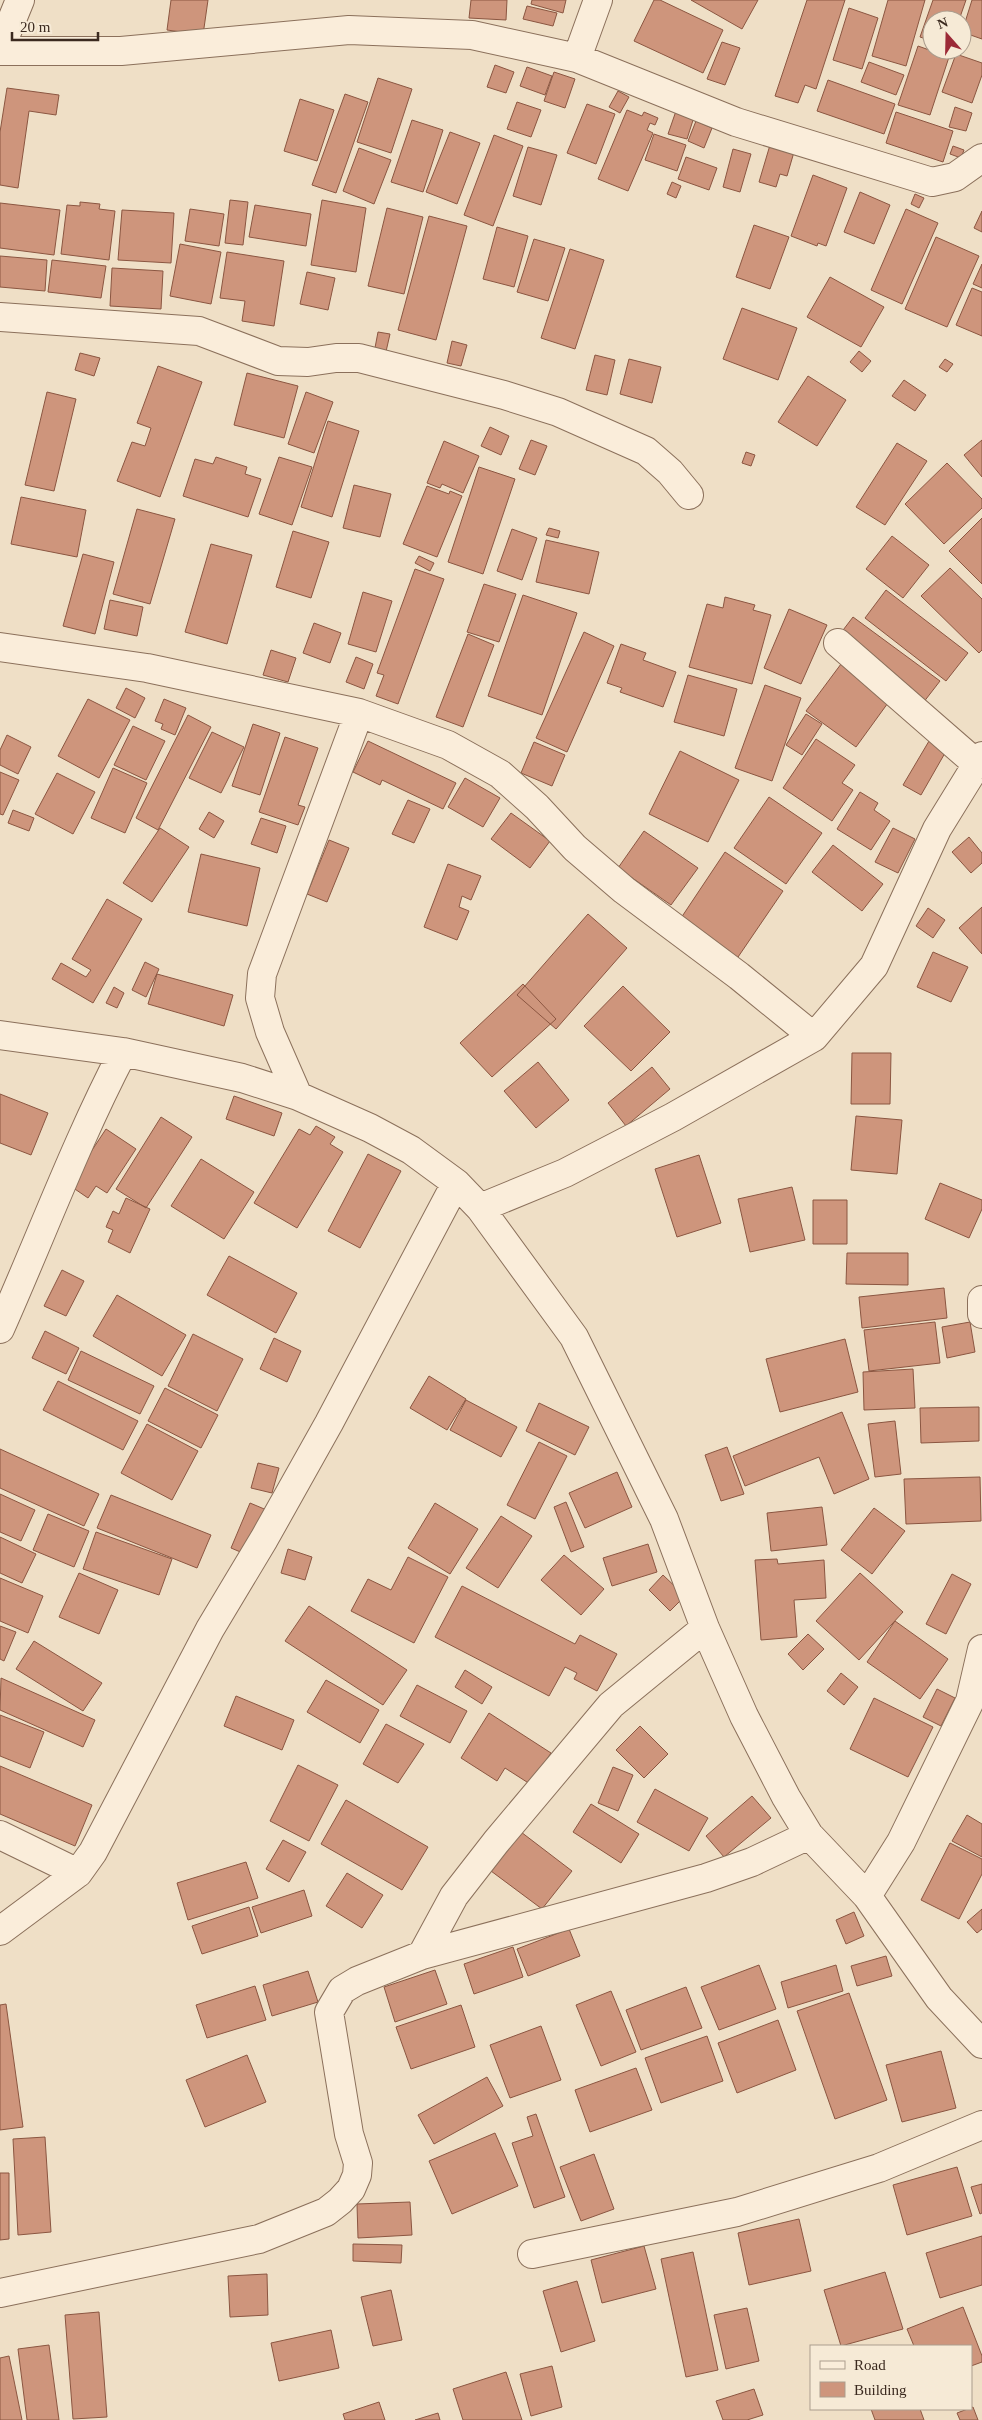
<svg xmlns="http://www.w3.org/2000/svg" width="982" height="2420" font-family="Georgia,serif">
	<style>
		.building { fill: #ce957c; stroke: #8b5641 }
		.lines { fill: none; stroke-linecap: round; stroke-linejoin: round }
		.minor-casing { stroke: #8b705b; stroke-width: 30 }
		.minor { stroke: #faedda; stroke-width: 28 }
	</style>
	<rect width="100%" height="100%" fill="#efdfc6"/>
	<path class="building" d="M171,0h37l-5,35 -36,-5z
		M471,0h36l-1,20 -37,-2z
		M532,0h34l-3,13 -32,-9z
		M654,0h6l63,30 -20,43 -69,-32z
		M691,0h67l-16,29z
		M807,0h38l-29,89 -11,-4 -7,18 -23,-7z
		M888,0h37l-19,66 -34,-10z
		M933,0h33l-7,20h-27v21l-12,-4z
		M972,0h10v39l-20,-7z
		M527,6l30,7 -4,13 -30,-7z
		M849,8l29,10 -16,51 -29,-9z
		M722,42l18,6 -15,37 -18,-6z
		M918,46l31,11 -19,58 -32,-10z
		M956,54l26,9v12l-10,28 -30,-11z
		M869,62l35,13 -8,20 -35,-13z
		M495,65l19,7 -8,21 -19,-6z
		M527,67l25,9 -7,19 -25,-9z
		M554,72l21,7 -10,29 -21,-7z
		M378,78l34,11 -21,64 -34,-11z
		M828,80l67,24 -11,30 -67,-23z
		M7,88l52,7 -3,20 -27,-4 -11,77 -18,-3v-53z
		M618,91l11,6 -9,16 -11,-6z
		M345,94l23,8 -32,91 -24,-8z
		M300,99l34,11 -17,51 -33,-10z
		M517,102l24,8 -10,27 -24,-8z
		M587,104l28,10 -19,50 -29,-11z
		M955,107l17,6 -6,18 -17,-4z
		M627,110l15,6 2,-4 14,6 -3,7 -5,-2 -3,7 6,3 -25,58 -30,-12z
		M676,111l18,6 -7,22 -19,-5z
		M896,112l57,19 -10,31 -57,-19z
		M412,120l31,10 -20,62 -32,-10z
		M696,121l16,7 -8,20 -16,-7z
		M450,132l30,11 -23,61 -31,-12z
		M654,134l32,11 -9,26 -32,-11z
		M494,135l29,11 -30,80 -29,-11z
		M770,145l24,7 -7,24 -7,-2 -4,13 -17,-5z
		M953,146l11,4 -3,8 -11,-4z
		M528,147l29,8 -16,50 -28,-9z
		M359,148l32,12 -17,44 -31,-13z
		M733,149l18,5 -11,38 -17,-5z
		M686,157l31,11 -8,22 -31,-11z
		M813,175l34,13 -21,58 -8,-3 -1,3 -26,-10z
		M672,182l9,4 -5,12 -9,-4z
		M860,192l30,13 -16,39 -30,-12z
		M915,194l9,4 -5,10 -8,-4z
		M230,200l18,2 -5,43 -18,-2z
		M322,200l44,8 -10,64 -45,-7z
		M80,202l20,2 -1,5 16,2 -6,49 -48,-6 6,-49 13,1z
		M0,203l60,7 -6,45 -54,-7z
		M255,205l56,9 -5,32 -57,-9z
		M387,208l36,9 -19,77 -36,-8z
		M190,209l34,5 -5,32 -34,-5z
		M906,209l32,14 -36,81 -31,-14z
		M122,210l52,3 -3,50 -53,-3z
		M982,211v21l-8,-4z
		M429,216l38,10 -31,114 -38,-10z
		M754,225l35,12 -19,52 -34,-12z
		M497,227l31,9 -14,51 -31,-8z
		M936,237l43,19 -32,71 -42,-18z
		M534,239l31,9 -17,53 -31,-9z
		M180,244l41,8 -10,52 -41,-8z
		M570,249l34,11 -29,89 -34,-11z
		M227,252l57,9 -10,65 -32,-5 3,-20 -25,-3z
		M0,256l47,4 -2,31 -45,-4z
		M52,260l54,6 -5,32 -53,-6z
		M982,264v24l-9,-4z
		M112,268l51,3 -2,38 -51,-3z
		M307,272l28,6 -7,32 -28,-6z
		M830,277l54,30 -23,40 -54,-30z
		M972,288l10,4v44l-26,-11z
		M742,308l55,20 -19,52 -55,-21z
		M378,332l12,2 -5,22 -11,-3z
		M452,341l15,4 -6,21 -14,-3z
		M859,351l12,10 -9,11 -12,-10z
		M80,353l20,5 -6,18 -19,-6z
		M595,355l20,5 -8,35 -21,-5z
		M629,359l32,8 -9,36 -32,-9z
		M945,359l8,5 -6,8 -8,-5z
		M158,366l44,16 -42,115 -43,-16 15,-39 13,4 6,-18 -14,-5z
		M247,373l51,13 -14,52 -50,-13z
		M808,376l38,24 -29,46 -39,-24z
		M904,380l22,15 -11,16 -23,-15z
		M47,392l29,7 -22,92 -29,-6z
		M306,392l27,10 -19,51 -26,-9z
		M328,421l31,10 -27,86 -31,-10z
		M490,427l19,9 -8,19 -20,-9z
		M531,440l16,6 -12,29 -16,-6z
		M982,440v37l-18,-22z
		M444,441l35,15 -16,37 -21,-9 -2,4 -13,-5z
		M897,443l30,18 -42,64 -29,-18z
		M746,452l9,3 -4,11 -9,-3z
		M216,457l31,10 -2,7 16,5 -13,38 -65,-21 12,-37 18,5z
		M279,457l33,10 -20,58 -33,-11z
		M947,463l35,36v9l-38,36 -39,-40z
		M479,467l36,12 -32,95 -35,-12z
		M354,485l37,9 -11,43 -37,-9z
		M427,486l22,8 1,-3 12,5 -25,61 -34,-13z
		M21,497l65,13 -9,47 -66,-13z
		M137,509l38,10 -25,85 -37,-10z
		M982,518v66l-33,-33z
		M549,528l11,3 -2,7 -12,-3z
		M512,529l25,9 -15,42 -25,-9z
		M293,531l36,11 -18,56 -35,-11z
		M892,536l37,29 -26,33 -37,-29z
		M546,540l53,12 -10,42 -53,-12z
		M211,544l41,11 -25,89 -42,-12z
		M83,554l31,8 -19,72 -32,-8z
		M419,556l15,7 -4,8 -15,-8z
		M950,568l32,31v51l-3,3 -58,-57z
		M415,569l29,10 -46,125 -22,-8 8,-21 -7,-2z
		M484,584l32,10 -17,48 -32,-10z
		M886,590l82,63 -22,28 -81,-63z
		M363,592l29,9 -16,51 -28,-8z
		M523,595l54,18 -35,102 -54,-19z
		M725,597l30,8 -2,5 18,5 -19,69 -63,-17 18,-63 16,4z
		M110,600l33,7 -6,29 -33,-7z
		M789,609l38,16 -26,59 -37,-16z
		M853,617l87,64 -17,22 -86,-65z
		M314,623l27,10 -11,30 -27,-10z
		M584,632l30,14 -47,106 -31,-14z
		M468,634l26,11 -31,82 -27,-10z
		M621,644l25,9 -3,7 33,12 -13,35 -43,-15 2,-4 -15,-5z
		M271,650l25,8 -8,24 -25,-7z
		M356,657l17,7 -9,25 -18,-7z
		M844,660l49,36 -37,51 -50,-36z
		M688,675l49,14 -13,47 -50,-14z
		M765,685l36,13 -29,83 -37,-13z
		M126,688l19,10 -10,20 -19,-10z
		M88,699l42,21 -31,58 -41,-22z
		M164,699l22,9 -11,27 -14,-6 2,-5 -8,-3z
		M806,714l16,10 -20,31 -16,-10z
		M188,715l23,12 -53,103 -22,-12z
		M253,724l27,9 -20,62 -28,-9z
		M133,726l32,15 -19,39 -32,-15z
		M212,732l32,15 -23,46 -32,-15z
		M7,735l24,12 -13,27 -18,-9v-15z
		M932,736l17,10 -28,49 -18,-10z
		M285,737l33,11 -20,57 7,2 -7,18 -39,-13z
		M816,739l39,26 -13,18 11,7 -21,31 -49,-33z
		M368,741l88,42 -13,26 -61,-29 -2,5 -27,-13z
		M534,742l31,13 -13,31 -31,-13z
		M680,751l59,29 -31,62 -59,-28z
		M113,768l34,15 -22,50 -34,-15z
		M0,772l19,8 -16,35 -3,-1z
		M57,773l38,19 -22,42 -38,-20z
		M465,778l35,20 -17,29 -35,-20z
		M860,792l18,11 -4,7 16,11 -19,29 -34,-21z
		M769,797l53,36 -36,51 -52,-36z
		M408,800l22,9 -16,34 -22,-9z
		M13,810l21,8 -5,13 -21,-8z
		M209,812l15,9 -10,17 -15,-9z
		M511,813l39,28 -20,27 -39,-29z
		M261,818l25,8 -9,27 -26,-9z
		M160,828l29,19 -37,55 -29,-19z
		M893,828l22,11 -17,34 -23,-11z
		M644,831l54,37 -27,37 -53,-37z
		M969,837l13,16v10l-11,10 -19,-21z
		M329,840l20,8 -22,54 -20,-8z
		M833,845l50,39 -21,27 -50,-39z
		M725,852l58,39 -47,69 -57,-39z
		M201,854l59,14 -13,58 -59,-14z
		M448,864l33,12 -10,24 -9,-4 -3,11 10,4 -12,29 -33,-13z
		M107,899l35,20 -49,84 -41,-24 9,-16 25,14 5,-7 -19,-11z
		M982,907v47l-23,-26z
		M928,908l17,12 -12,18 -17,-12z
		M588,914l39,34 -71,81 -39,-34z
		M933,952l35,15 -17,35 -34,-15z
		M145,962l14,7 -13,28 -14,-7z
		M157,974l76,21 -9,31 -76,-22z
		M523,984l33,35 -64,58 -32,-34z
		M623,986l47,46 -39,39 -47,-45z
		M114,987l10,6 -7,15 -11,-5z
		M852,1053h39l-1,51h-39z
		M538,1062l31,38 -33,28 -32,-37z
		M652,1067l18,22 -44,37 -18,-23z
		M0,1094l48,19 -17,42 -31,-12z
		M234,1096l48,17 -8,23 -48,-17z
		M856,1116l46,4 -5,54 -46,-4z
		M161,1117l31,20 -46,71 -30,-19z
		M316,1126l19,11 -5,7 13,8 -46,76 -43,-25 45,-74 11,6z
		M106,1129l30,20 -29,44 -11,-7 -8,12 -19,-13z
		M368,1154l33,17 -41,77 -32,-17z
		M699,1155l22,68 -44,14 -22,-68z
		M201,1159l53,33 -30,47 -53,-33z
		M940,1183l42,17v9l-13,29 -44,-19z
		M792,1187l13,53 -55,12 -12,-53z
		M126,1198l24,11 -20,44 -22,-11 5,-12 -7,-3 7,-16 6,3z
		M813,1200h34v44h-34z
		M847,1253h61v32l-62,-1z
		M229,1256l68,37 -21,40 -69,-38z
		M62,1270l22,11 -18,35 -22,-10z
		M944,1288l3,30 -85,10 -3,-31z
		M117,1295l69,40 -24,41 -69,-40z
		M935,1322l5,41 -71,8 -5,-41z
		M970,1322l5,30 -28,6 -5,-31z
		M45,1331l34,17 -13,26 -34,-16z
		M193,1334l50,25 -26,52 -49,-25z
		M274,1338l27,13 -14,31 -27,-13z
		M845,1339l13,53 -78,20 -14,-53z
		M81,1351l73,35 -14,28 -72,-34z
		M913,1369l2,39 -51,2 -1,-38z
		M429,1376l37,23 -19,31 -37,-22z
		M58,1381l80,40 -15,29 -80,-40z
		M165,1388l53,27 -17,33 -53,-27z
		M466,1400l51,27 -16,30 -51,-27z
		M539,1403l50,24 -14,28 -49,-24z
		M979,1407v34l-58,2 -1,-35z
		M842,1412l27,67 -35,15 -15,-37 -74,29 -12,-30z
		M895,1421l6,53 -26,3 -7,-53z
		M147,1424l51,27 -26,49 -51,-27z
		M539,1442l28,14 -32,63 -28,-14z
		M727,1447l17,47 -23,7 -16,-46z
		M0,1449l99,45 -15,32 -84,-38z
		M258,1463l21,5 -7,25 -21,-5z
		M617,1472l15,35 -47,21 -16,-35z
		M980,1477l1,44 -75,3 -2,-45z
		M0,1494l35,16 -14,31 -21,-9z
		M111,1495l100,40 -14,33 -100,-40z
		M566,1502l18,45 -13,5 -17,-45z
		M250,1503l19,8 -19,45 -19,-8z
		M435,1503l43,26 -28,45 -42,-26z
		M822,1507l5,38 -56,6 -4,-38z
		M874,1508l31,23 -33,43 -31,-24z
		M48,1514l41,17 -15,36 -41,-17z
		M501,1516l31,20 -34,52 -32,-20z
		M96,1532l76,27 -13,36 -76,-26z
		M0,1537l36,17 -14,29 -22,-10z
		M648,1544l9,28 -45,14 -9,-28z
		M288,1549l24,8 -7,23 -24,-7z
		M564,1555l40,34 -23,26 -40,-35z
		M408,1557l40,20 -34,66 -63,-32 17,-32 23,11z
		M777,1559l1,5 46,-4 2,38 -32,2 3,37 -36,3 -6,-80z
		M79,1573l39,17 -19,44 -40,-17z
		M860,1573l43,39 -44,48 -43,-39z
		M952,1574l19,10 -25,50 -20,-10z
		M663,1575l22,21 -15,15 -21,-21z
		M0,1578l43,18 -15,37 -28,-12z
		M462,1586l113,58 5,-9 37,19 -20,37 -23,-12 3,-6 -12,-6 -16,29 -114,-59z
		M309,1606l98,64 -24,35 -98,-64z
		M895,1621l53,38 -28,40 -53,-37z
		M0,1626l16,6 -12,29 -4,-2z
		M808,1634l16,15 -21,21 -15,-16z
		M34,1641l68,42 -19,28 -67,-42z
		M465,1670l27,17 -10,17 -27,-17z
		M841,1673l17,14 -14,18 -17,-14z
		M1,1678l94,42 -12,27 -83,-37z
		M326,1680l53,30 -19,33 -53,-31z
		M417,1685l50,26 -17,32 -50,-27z
		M937,1689l18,9 -14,28 -18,-9z
		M236,1696l58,24 -12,30 -58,-24z
		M874,1698l59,29 -25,50 -58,-28z
		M489,1713l62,40 -21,31 -25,-16 -8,13 -36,-23z
		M0,1715l44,17 -14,36 -30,-12z
		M386,1724l38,20 -26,39 -35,-19z
		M640,1726l28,28 -24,24 -28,-28z
		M298,1765l40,20 -29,56 -39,-20z
		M0,1766l92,39 -17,41 -75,-32z
		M613,1767l20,8 -15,36 -20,-8z
		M655,1789l53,29 -19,33 -52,-29z
		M752,1796l19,22 -47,39 -18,-21z
		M346,1800l82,47 -26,43 -81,-46z
		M591,1804l48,30 -18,29 -48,-31z
		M967,1815l15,9v33l-30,-16z
		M521,1832l51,39 -30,38 -51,-38z
		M283,1840l23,12 -17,30 -23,-13z
		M950,1843l32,16v15l-23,45 -38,-19z
		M246,1862l12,36 -70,22 -11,-37z
		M347,1873l36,22 -21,33 -36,-22z
		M304,1890l8,26 -51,17 -9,-26z
		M249,1907l9,29 -56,18 -10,-28z
		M982,1909v20l-5,4 -10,-11z
		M854,1912l10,24 -18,8 -10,-24z
		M569,1929l11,27 -52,20 -11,-27z
		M513,1947l10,30 -49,17 -10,-30z
		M886,1956l6,20 -35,10 -6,-20z
		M759,1965l17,44 -57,21 -18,-43z
		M836,1965l7,26 -55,17 -7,-26z
		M435,1970l12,34 -52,18 -11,-35z
		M308,1971l10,31 -46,14 -9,-31z
		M255,1986l11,34 -59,18 -11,-33z
		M686,1987l16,41 -61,22 -15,-40z
		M611,1991l25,61 -35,14 -25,-61z
		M849,1993l38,107 -52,19 -38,-108z
		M6,2004l17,123 -23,3v-125z
		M461,2005l14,42 -64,22 -15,-42z
		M778,2020l18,50 -59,23 -19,-50z
		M541,2026l20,54 -51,18 -20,-53z
		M707,2036l16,45 -62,22 -16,-45z
		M941,2051l15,57 -54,14 -16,-57z
		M247,2055l19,47 -61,25 -19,-47z
		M636,2068l16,42 -62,22 -15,-42z
		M487,2077l16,29 -69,38 -16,-29z
		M536,2114l29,83 -31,11 -22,-65 21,-7 -6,-19z
		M495,2133l23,53 -66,28 -23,-53z
		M45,2137l6,95 -33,3 -5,-96z
		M594,2154l20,55 -33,12 -21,-54z
		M957,2167l15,49 -65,19 -14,-50z
		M0,2173h9v66l-9,1z
		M982,2184v29l-2,1 -9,-27z
		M410,2202l2,33 -54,3 -1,-34z
		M799,2219l12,52 -62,14 -11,-52z
		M982,2236v49l-42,13 -14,-45z
		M353,2244l49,1 -1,18 -48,-2z
		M644,2246l12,43 -54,14 -11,-43z
		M693,2252l25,118 -32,7 -25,-118z
		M885,2272l18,57 -62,17 -17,-56z
		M267,2274l1,41 -38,2 -2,-41z
		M577,2281l18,60 -34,11 -18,-61z
		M391,2290l11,50 -29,6 -12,-49z
		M963,2307l19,49v6l-11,4v-20h-57l-7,-17z
		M747,2308l12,53 -33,8 -12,-54z
		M99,2312l8,105 -34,2 -8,-104z
		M331,2330l8,38 -60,13 -8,-38z
		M49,2345l10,75h-32l-9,-71z
		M9,2356l13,64h-22v-62z
		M552,2366l10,41 -31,9 -11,-42z
		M506,2372l16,48h-59l-10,-31z
		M754,2389l9,26 -16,5h-24l-7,-19z
		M379,2402l6,18h-40l-2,-6z
		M973,2407l5,13h-18l-3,-7z
		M871,2409h49l4,11h-49z
		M438,2413l2,7h-25z"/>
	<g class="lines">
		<defs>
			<path id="minor" d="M0,49l20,-49
				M0,51h121l228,-21 123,5 105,23 159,64 196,60 23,-5 27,-19
				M577,58l21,-58
				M0,317l199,14 79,30 30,1 28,-4h23l145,37 54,17 88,39 24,21 19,23
				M838,643l140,122
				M0,647l147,21 212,45 89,32 52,29 37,33 38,41 49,42 115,86 75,61
				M0,1035l123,17 119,26 56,18 72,32 41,22 45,33 24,25 94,129 90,182 41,109 39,88 42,81 23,38 58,61 72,102 43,46
				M298,1096l-28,-64 -10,-34 2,-24 97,-261
				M480,1208l85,-35 108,-56 141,-80 60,-71 63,-137 45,-73
				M982,1300v14
				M0,1329c41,-92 76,-187 123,-277
				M0,1835l78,38
				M867,1896l34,-54 69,-141 12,-52
				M0,1931l78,-58 15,-21 117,-223 54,-90 65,-116 127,-240
				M422,1955l32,-59 42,-54 115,-137 94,-77
				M532,2254l205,-42 142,-44 103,-43
				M0,2293l259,-54 67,-27 14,-11 11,-12 6,-14 1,-12 -9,-29 -20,-122 13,-22 15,-9 65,-26 284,-77 46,-16 57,-27"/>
		</defs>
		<use href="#minor" class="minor-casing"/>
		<use href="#minor" class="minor"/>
	</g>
	<rect x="810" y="2345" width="162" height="65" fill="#f6ead6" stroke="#ab9d8d"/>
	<rect x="820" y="2361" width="25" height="8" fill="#faedda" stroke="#ab9d8d"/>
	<text x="854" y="2370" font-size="15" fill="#3b2a1f">Road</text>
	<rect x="820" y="2382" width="25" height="15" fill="#ce957c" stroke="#ab9d8d"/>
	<text x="854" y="2395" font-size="15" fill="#3b2a1f">Building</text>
	<g transform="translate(947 35) rotate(340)"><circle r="24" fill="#f6ead6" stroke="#ab9d8d"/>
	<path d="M0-4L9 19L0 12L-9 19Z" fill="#9c2a37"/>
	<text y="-8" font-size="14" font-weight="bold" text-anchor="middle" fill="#3b2a1f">N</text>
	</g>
	<path d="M12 32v8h86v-8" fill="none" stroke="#3b2a1f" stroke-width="2.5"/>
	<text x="20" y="32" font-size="15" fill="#3b2a1f" stroke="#f6ead6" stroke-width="4" paint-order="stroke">20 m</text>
</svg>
